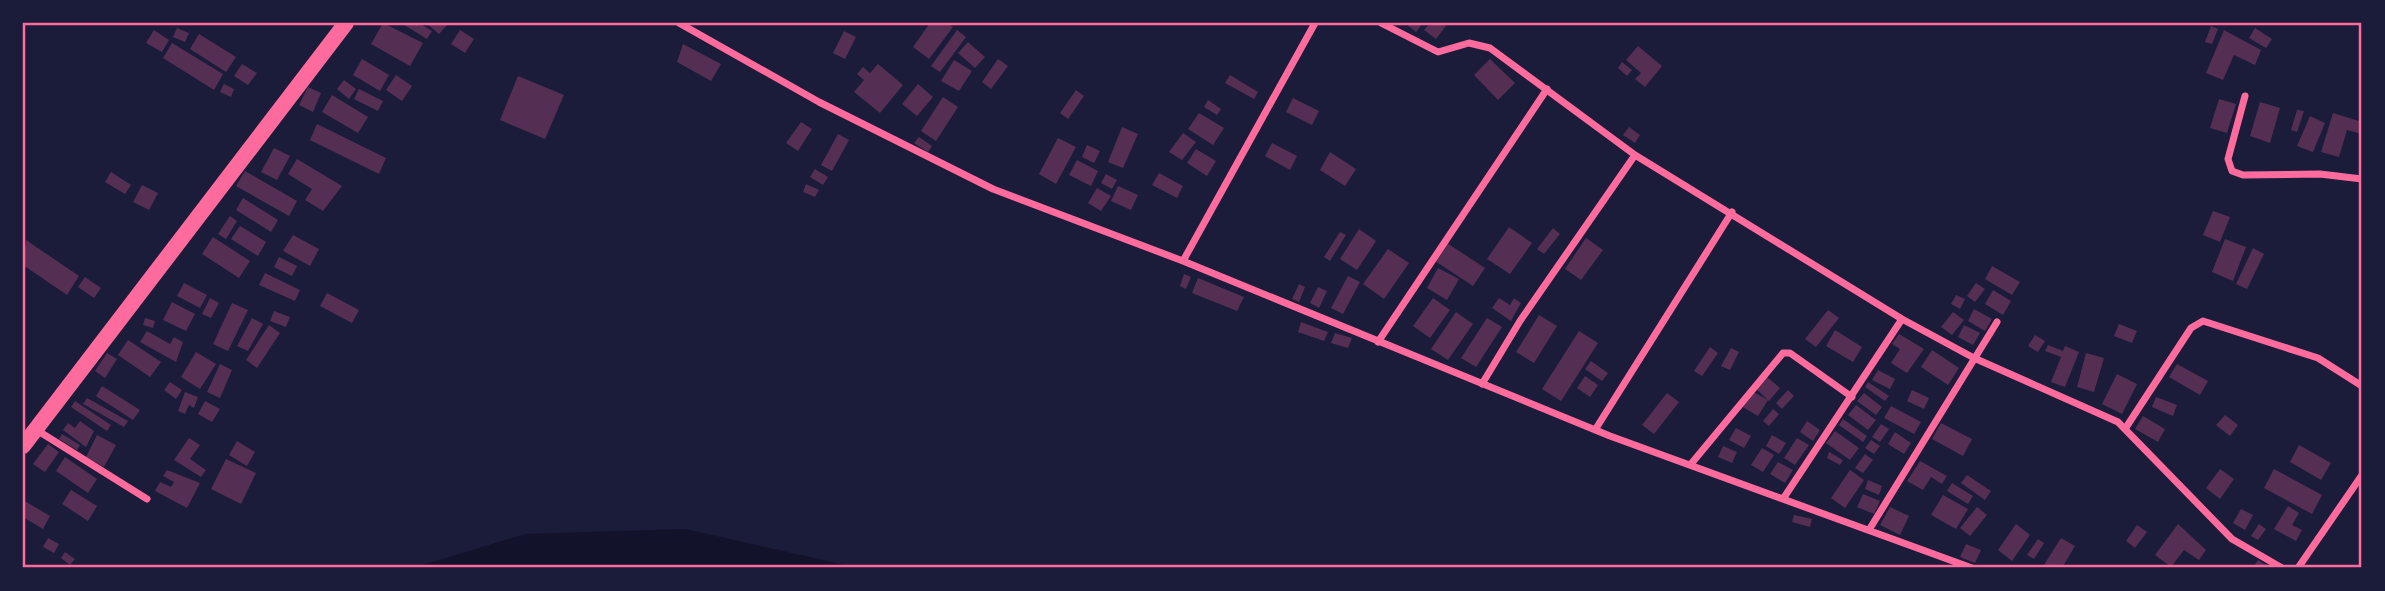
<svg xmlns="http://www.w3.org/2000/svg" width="2385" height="591" font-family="Jost,sans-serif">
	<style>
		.water { fill: #12122b }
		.building { fill: #542f53 }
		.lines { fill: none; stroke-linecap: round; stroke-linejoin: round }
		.minor { stroke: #ff6b9d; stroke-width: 7 }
		.primary { stroke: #ff6b9d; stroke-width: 16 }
		.neatline { fill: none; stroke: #ff6b9d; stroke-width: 2.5 }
	</style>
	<rect width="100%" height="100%" fill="#1b1b3a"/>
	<path class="water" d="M685,529l173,39h-445l112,-34z"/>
	<path class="building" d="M383,23l40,20 -13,23 -39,-22z
		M401,23h18l13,8 -5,8z
		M426,23h23l-10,11z
		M930,23h17l6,4 -24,32 -16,-12z
		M1405,23h18l-7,9z
		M1430,23h18l-12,16 -12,-9z
		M2211,26l7,3 -6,15 -7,-2z
		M177,28l12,5 -4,9 -12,-5z
		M2255,28l17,11 -6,9 -17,-10z
		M154,30l15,10 -7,12 -16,-9z
		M460,30l14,9 -9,14 -14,-9z
		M957,30l9,7 -26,35 -9,-6z
		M2224,30l37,20 -6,15 -21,-10 -11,25 -17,-7z
		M844,31l12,6 -11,22 -12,-6z
		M199,34l37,23 -10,15 -36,-23z
		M968,42l17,15 -10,11 -17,-15z
		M172,43l51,31 -9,16 -51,-32z
		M683,44l38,20 -10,17 -34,-19z
		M1638,46l24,20 -17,21 -10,-8 6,-6 -15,-13z
		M362,59l27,16 -9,16 -27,-16z
		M998,59l10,7 -17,23 -9,-7z
		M1490,59l25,24 -17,17 -24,-25z
		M954,60l18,11 -13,20 -18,-10z
		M1622,62l10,8 -5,6 -9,-8z
		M242,64l15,9 -9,12 -14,-9z
		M878,64l25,21 -23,28 -26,-21 10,-12 -7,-6 6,-7 7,6z
		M396,75l16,11 -10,15 -16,-11z
		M1230,75l28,17 -4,7 -29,-16z
		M518,76l46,19 -19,44 -45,-19z
		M344,80l12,9 -7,10 -12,-10z
		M224,84l10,5 -3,8 -11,-5z
		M918,84l15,13 -16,19 -15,-12z
		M308,87l13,6 -8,19 -14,-7z
		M359,89l24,12 -5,10 -24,-12z
		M1076,90l8,6 -16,23 -8,-6z
		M332,95l36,22 -10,16 -36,-21z
		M943,97l15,10 -22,34 -15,-10z
		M1293,98l26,13 -7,14 -26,-13z
		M2219,99l17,5 -9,29 -17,-5z
		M1208,100l13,9 -4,6 -13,-8z
		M2260,102l20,6 -10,35 -20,-7z
		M2297,110l7,1 -7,21 -6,-2z
		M1199,113l25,15 -11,17 -25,-16z
		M2333,113l29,9v12l-15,-4 -8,27 -18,-5z
		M2310,116l15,7 -12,29 -16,-6z
		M801,122l11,7 -14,22 -12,-8z
		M317,124l69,34 -7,16 -69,-34z
		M1122,127l16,7 -15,34 -15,-6z
		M1629,127l11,8 -5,8 -12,-8z
		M1183,133l13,9 -14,18 -13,-8z
		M838,134l11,6 -17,31 -11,-6z
		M919,137l13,9 -4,6 -14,-9z
		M1058,138l18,9 -20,37 -17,-10z
		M1272,143l25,13 -7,14 -25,-14z
		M1087,145l13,6 -6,12 -12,-6z
		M274,148l16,8 -13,24 -16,-8z
		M1196,149l20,12 -9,15 -20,-13z
		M1330,152l26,17 -11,17 -25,-16z
		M297,159l45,27 -19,25 -18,-11 7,-11 -24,-15z
		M1077,160l21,11 -7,15 -22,-11z
		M815,169l13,8 -5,8 -13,-8z
		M245,171l52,30 -8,15 -53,-30z
		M111,172l20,13 -6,9 -20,-12z
		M1159,173l24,13 -6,12 -25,-13z
		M1106,174l11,6 -5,9 -11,-6z
		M806,184l13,6 -4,7 -12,-5z
		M142,185l16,8 -9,17 -16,-8z
		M1118,186l20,9 -7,15 -20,-9z
		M1097,188l14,8 -10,15 -13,-8z
		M243,198l35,22 -7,12 -35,-22z
		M2213,211l17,6 -10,25 -17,-7z
		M230,216l7,5 -11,18 -8,-5z
		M240,226l26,16 -8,14 -27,-17z
		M1509,227l23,16 -22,31 -23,-15z
		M1553,228l7,6 -16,20 -7,-5z
		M1359,229l17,12 -19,29 -17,-11z
		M1340,232l6,3 -16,26 -6,-4z
		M293,235l26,14 -9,17 -27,-15z
		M213,237l37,24 -11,17 -37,-24z
		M1586,238l17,12 -22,30 -16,-11z
		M2225,239l21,8 -13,34 -21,-9z
		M26,240l53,36 -12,19 -44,-30z
		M1447,243l38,25 -12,18 -38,-25z
		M2253,248l11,6 -17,35 -11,-5z
		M1388,249l21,14 -25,36 -21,-15z
		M279,257l18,9 -5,10 -18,-9z
		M1992,266l28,16 -8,13 -27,-16z
		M1438,268l21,11 -12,21 -20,-12z
		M265,273l35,17 -5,11 -36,-16z
		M1184,274l7,3 -5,12 -6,-3z
		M1348,276l12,6 -17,32 -12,-6z
		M85,277l16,11 -7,10 -16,-11z
		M1198,278l46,19 -7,14 -45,-18z
		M184,283l23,12 -7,13 -23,-12z
		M1976,283l9,6 -10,13 -8,-6z
		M1299,284l6,3 -6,15 -7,-3z
		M1318,287l9,4 -8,17 -9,-5z
		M1993,290l18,11 -8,14 -18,-11z
		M327,293l32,17 -7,13 -32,-17z
		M1956,295l9,4 -5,10 -9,-5z
		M210,298l9,5 -8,15 -9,-4z
		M1433,298l17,12 -20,28 -17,-12z
		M1499,298l11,7 4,-7 7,5 -10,18 -19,-13z
		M172,302l23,12 -9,17 -23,-11z
		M232,303l16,7 -20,41 -15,-7z
		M1974,309l18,10 -7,12 -17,-10z
		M1828,310l11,8 -23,29 -11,-8z
		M274,311l16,6 -4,10 -16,-6z
		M1456,312l17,12 -25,36 -17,-11z
		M1953,312l11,8 -12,15 -11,-8z
		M1539,315l18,11 -23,37 -18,-11z
		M145,318l10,3 -2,7 -10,-3z
		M252,318l11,6 -15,27 -11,-5z
		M1487,318l15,9 -26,40 -15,-9z
		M1301,322l27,10 -4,9 -26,-9z
		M2119,324l18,7 -5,12 -18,-7z
		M269,325l11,8 -23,35 -11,-8z
		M1964,325l16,8 -7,12 -15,-8z
		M1835,330l27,17 -9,15 -27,-16z
		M147,331l23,13 4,-7 9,5 -7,20 -36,-20z
		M1579,331l19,12 -37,58 -19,-12z
		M1335,333l17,5 -4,10 -17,-5z
		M1899,334l25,15 -17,24 -16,-10 9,-14 -8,-5z
		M2035,335l10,6 -7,11 -10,-6z
		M128,340l33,22 -11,15 -32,-22z
		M2048,345l15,6 2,-5 14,6 -14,35 -14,-5 10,-25 -16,-6z
		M1710,347l8,6 -16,23 -8,-5z
		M1731,348l8,4 -9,18 -9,-4z
		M1932,350l27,18 -11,17 -27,-18z
		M196,352l20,12 -16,25 -19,-12z
		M107,353l10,6 -12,19 -10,-7z
		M2086,353l18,5 -10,34 -17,-5z
		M1591,361l17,12 -6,8 -17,-12z
		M220,364l12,6 -12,28 -13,-6z
		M2177,364l31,17 -8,14 -31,-18z
		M1878,370l17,9 -5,10 -18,-9z
		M2117,374l20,10 -15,30 -20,-10z
		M1585,376l13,9 -8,12 -13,-9z
		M1766,376l14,12 -11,13 -14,-13z
		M170,382l12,8 -6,9 -12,-9z
		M1868,382l21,14 -4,5 -20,-14z
		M102,386l38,24 -7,10 -37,-24z
		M1750,390l18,10 -10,16 -17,-10z
		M1788,390l6,6 -12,13 -6,-6z
		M1912,390l17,8 -5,11 -17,-8z
		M185,392l13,5 -4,11 -5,-3 -4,9 -7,-3z
		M1667,393l12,9 -25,32 -12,-9z
		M1864,393l18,14 -6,8 -19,-14z
		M2156,397l21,8 -4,11 -21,-9z
		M87,398l41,23 -4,6 -41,-23z
		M75,401l36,24 -4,6 -36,-24z
		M205,401l15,8 -8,13 -14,-8z
		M1856,405l20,15 -8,10 -20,-15z
		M1891,406l30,16 -7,12 -30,-16z
		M1773,409l6,5 -10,12 -6,-5z
		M2225,415l13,10 -8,11 -14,-11z
		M2143,416l22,13 -7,13 -23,-13z
		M1843,419l24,17 -4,6 -24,-17z
		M80,421l14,10 -8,16 -23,-17 5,-7 7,5z
		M1807,421l13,9 -7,11 -13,-9z
		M1941,423l31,16 -9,17 -31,-17z
		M1881,424l8,5 -9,13 -8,-5z
		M1736,428l15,8 -7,12 -15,-8z
		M1835,431l24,17 -9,12 -24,-17z
		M1895,432l16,11 -7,11 -16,-10z
		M62,434l18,11 -3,5 -18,-11z
		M97,435l19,10 -12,22 -18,-10z
		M1772,435l14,8 -7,11 -13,-8z
		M189,438l11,7 -10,14 16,11 -5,7 -27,-17z
		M1797,438l12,7 -14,20 -11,-7z
		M1871,440l9,6 -6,8 -9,-6z
		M237,441l18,11 -8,14 -18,-11z
		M48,444l11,8 -14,20 -12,-8z
		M2299,445l32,18 -10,17 -31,-18z
		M1723,446l14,6 -5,11 -14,-6z
		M1762,448l12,7 -11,17 -12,-7z
		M1829,452l14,8 -3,5 -13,-7z
		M1865,454l8,6 -10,13 -8,-5z
		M65,457l32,22 -9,14 -32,-22z
		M226,459l30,14 -15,31 -30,-15z
		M1920,461l27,15 -5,8 -11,-7 -8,13 -16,-9z
		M1778,462l15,8 -8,13 -15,-9z
		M2220,469l14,10 -14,20 -14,-11z
		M2274,469l48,26 -10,19 -48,-26z
		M167,470l33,13 -13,25 -32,-17 5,-9 11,5 3,-5 -11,-6z
		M1850,470l14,10 -19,28 -14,-10z
		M1967,475l24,16 -6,9 -24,-17z
		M1868,480l14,6 -3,9 -14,-6z
		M1952,483l21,13 -5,8 -21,-13z
		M71,490l26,16 -9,15 -26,-17z
		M1863,494l17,7 -6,13 -17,-7z
		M1943,495l25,14 -12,20 -25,-14z
		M23,500l27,16 -7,13 -20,-12z
		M2288,506l11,7 -7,12 10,5 -6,11 -22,-12z
		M1890,507l19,9 -9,19 -20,-10z
		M1977,507l10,8 -17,21 -10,-8z
		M2241,509l12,6 -8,15 -12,-7z
		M1794,515l18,4 -2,8 -18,-5z
		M2016,524l14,11 -18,26 -14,-11z
		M2178,524l28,26 -7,10 -15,-10 -13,17 -16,-12z
		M2259,524l7,5 -8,11 -7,-4z
		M2137,525l10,7 -12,16 -9,-7z
		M48,538l11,6 -5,9 -11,-6z
		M2061,538l14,8 -13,22h-20z
		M2038,539l6,4 -10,16 -7,-4z
		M1966,544l15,6 -6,13 -15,-6z
		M65,552l10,7 -5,6 -9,-7z
		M2258,560l13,8h-18z"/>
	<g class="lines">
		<path class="minor" d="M679,23l140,79 174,87 190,72 427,175 362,132
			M1381,23l57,29 31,-9 21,5 145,107 267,164 72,39 144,64 114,117 50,29
			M2245,96l-17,63 4,12 11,4 77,-1 42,5
			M1183,261l132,-238
			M1378,342l169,-253
			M1482,384l38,-63 115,-166
			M35,429l112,70
			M2125,429l66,-101 12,-7 115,37 44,28
			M1595,430l137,-218
			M1691,464l92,-111h7l62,44
			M1783,499l119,-180
			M1869,530l128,-208
			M2298,568l64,-93"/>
		<path class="primary" d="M23,446l323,-423"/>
	</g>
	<rect width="2385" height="591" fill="none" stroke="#1b1b3a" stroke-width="49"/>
	<rect x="24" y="24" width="2336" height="542" class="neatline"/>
</svg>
